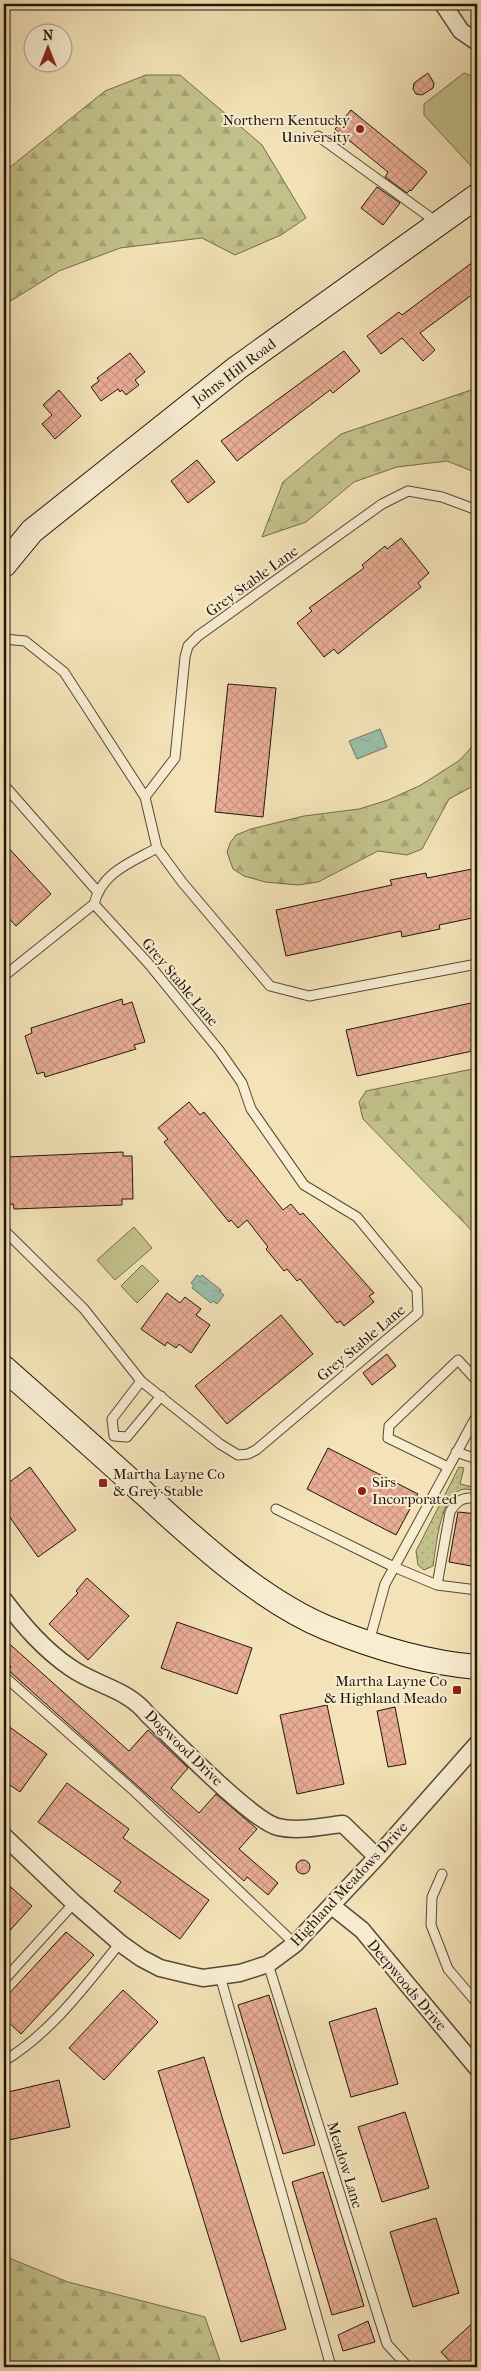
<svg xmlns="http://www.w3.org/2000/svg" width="481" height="2371" font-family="'IM FELL French Canon',serif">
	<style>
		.grass { fill: url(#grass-dots); stroke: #726c4a }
		.forest { fill: url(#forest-firs); stroke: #726c4a }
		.pitch { fill: #c3c18a; stroke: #726c4a }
		.water { fill: url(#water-ripples); stroke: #6b7b6b }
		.building { fill: url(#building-cross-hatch); stroke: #21160b }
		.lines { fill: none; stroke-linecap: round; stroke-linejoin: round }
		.lane-casing { stroke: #564936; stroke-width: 11 }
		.street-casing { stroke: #564936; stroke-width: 19 }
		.secondary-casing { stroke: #21160b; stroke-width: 26 }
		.lane { stroke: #f8edd1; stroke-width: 9 }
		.street { stroke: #f8edd1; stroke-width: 16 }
		.secondary { stroke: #f8edd1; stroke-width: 24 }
		.poi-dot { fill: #8f2418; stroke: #f8edd1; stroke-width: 2 }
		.labels { text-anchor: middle; stroke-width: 4; stroke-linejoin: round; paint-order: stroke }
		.poi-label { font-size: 15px; fill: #21160b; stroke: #f8edd1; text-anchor: end }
		.street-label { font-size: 15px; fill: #21160b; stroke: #f8edd1 }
	</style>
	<defs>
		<pattern id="grass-dots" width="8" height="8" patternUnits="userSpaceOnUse" patternTransform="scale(1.25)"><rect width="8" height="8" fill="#c3c18a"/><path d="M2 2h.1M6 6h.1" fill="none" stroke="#a7a576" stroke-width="1.8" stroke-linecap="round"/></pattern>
		<pattern id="forest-firs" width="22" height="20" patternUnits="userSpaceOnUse" patternTransform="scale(1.25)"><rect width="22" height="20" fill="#c3c18a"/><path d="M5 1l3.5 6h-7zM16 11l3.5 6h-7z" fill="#a7a576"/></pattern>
		<pattern id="water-ripples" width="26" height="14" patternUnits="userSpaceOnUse" patternTransform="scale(1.25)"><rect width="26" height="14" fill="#9cbeab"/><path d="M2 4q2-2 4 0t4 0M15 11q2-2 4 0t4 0" fill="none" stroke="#86a392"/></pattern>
		<pattern id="building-cross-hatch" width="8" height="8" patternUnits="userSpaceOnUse" patternTransform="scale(1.25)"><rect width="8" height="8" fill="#eaad97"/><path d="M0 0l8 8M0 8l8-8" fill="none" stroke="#c89481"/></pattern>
	</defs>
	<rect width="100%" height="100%" fill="#f4e3b8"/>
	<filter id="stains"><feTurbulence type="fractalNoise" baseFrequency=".004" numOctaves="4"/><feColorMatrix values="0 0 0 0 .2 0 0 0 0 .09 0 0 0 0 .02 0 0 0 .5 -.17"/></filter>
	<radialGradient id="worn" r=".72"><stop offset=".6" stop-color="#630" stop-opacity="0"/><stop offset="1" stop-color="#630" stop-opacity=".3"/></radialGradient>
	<path class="grass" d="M459,1467l5,1 -4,16 17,4v3c-3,0 -8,-2 -12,-2 -25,2 -29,59 -32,77l-9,4 -6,-5 -2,-14z"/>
	<path class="forest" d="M146,75h34l82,70 44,73 -25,17 -46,20 -33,-17 -82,10 -61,23 -55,34v-133l101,-81z
		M477,388v85l-30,-12 -50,6 -43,15 -48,40 -44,15 21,-55 58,-48z
		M477,741v43l-28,15 -27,50 -15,6 -29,-4 -60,31 -20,3 -33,-3 -21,-6 -11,-7 -6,-17 3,-9 6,-8 15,-6 53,-13 55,-7 29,-9 33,-15 39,-25z
		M477,1068v168l-114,-117 -4,-17 7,-11z
		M4,2256l64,26 137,35 17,50h-218z"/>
	<path class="pitch" d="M464,73l13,5v83l-6,5 -47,-51v-11z
		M134,1227l18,21 -37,32 -18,-20z
		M142,1265l17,16 -22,22 -16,-17z"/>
	<path class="water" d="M380,729l7,18 -30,12 -8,-18z
		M197,1275l3,2 2,-2 19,15 -1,2 4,3 -7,9 -4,-3 -2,2 -19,-15 2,-3 -3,-2z"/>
	<path class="building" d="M428,73l6,10 -1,5 -11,7 -6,-1 -3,-5 1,-6z
		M351,110l76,62 -16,19 -1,-1 -3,3 -22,-16 3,-5 -53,-43z
		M377,187l23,16 -17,22 -22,-17z
		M477,259v32l-57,42 15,17 -12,11 -21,-23 -21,16 -14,-18 32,-24 3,3z
		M344,351l16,20 -27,22 -3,-3 -93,71 -16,-20z
		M130,353l15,19 -10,8 4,5 -13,10 -4,-5 -2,2 -2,-3 -17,12 -10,-14 8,-6 -2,-3z
		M59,390l22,26 -26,23 -13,-15 10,-9 -9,-10z
		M197,460l18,22 -27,21 -17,-22z
		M401,538l28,35 -11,10 3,4 -50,40 -33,27 -4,-5 -10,8 -27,-34 15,-12 -3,-3 55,-40 -2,-3 23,-19 2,3z
		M228,684l48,4 -13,129 -48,-5z
		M4,843l47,51 -35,32 -12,-13z
		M477,868v49l-38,8 1,4 -24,5 -14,3 -1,-6 -115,25 -10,-46 116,-25 -2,-5 36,-7 1,5z
		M122,999l1,6 9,-3 13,40 -11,3 2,4 -91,28 -1,-5 -7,2 -12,-38 7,-3 -1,-5z
		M471,1003l6,28v19l-120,26 -11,-46z
		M189,1102l11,13 4,-3 79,98 8,-6 9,11 3,-2 71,80 -5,3 5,6 -30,24 -4,-5 -3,2 -37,-44 -3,2 -10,-12 -3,2 -18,-22 2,-2 -21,-27 -9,8 -7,-8 -2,2 -65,-80 4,-3 -10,-11z
		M123,1152v4h9l1,43h-11v6l-108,4 -1,-5 -9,1v-44h3v-4z
		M167,1293l13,10 5,-6 16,12 -5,6 14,10 -19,28 -12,-9 -3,4 -9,-6 -2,4 -24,-17z
		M281,1315l32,39 -86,70 -32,-38z
		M387,1354l9,12 -24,19 -9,-12z
		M328,1448l90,46 -22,41 -89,-46z
		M30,1467l46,63 -38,27 -34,-48v-23z
		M458,1512l19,2v53l-28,-5z
		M87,1578l42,38 -41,44 -39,-36 29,-31 -2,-2z
		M177,1622l75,26 -15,46 -76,-26z
		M4,1639l125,112 19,-21 40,38 -17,20 28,25 17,-19 41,35 -18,20 39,34 -10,12 -21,-18 -3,4 -236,-211 3,-3 -7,-7z
		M327,1705l17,79 -47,10 -17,-79z
		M395,1707l11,57 -18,3 -11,-56z
		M4,1723l43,31 -27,38 -16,-11z
		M67,1783l62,46 -6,9 86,62 -29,39 -66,-48 7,-9 -83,-60z
		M296 1867a7 7 0 1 1 14 0a7 7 0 1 1-14 0Z
		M4,1881l28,25 -28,31z
		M66,1932l28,23 -73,79 -17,-16v-19z
		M123,1990l35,32 -54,58 -35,-32z
		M269,1995l46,150 -32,9 -45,-149z
		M376,2008l22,76 -47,13 -22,-75z
		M204,2057l82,272 -45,13 -83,-271z
		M59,2080l11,47 -66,14v-48z
		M405,2112l24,76 -47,14 -24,-75z
		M323,2172l41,134 -32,9 -40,-133z
		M436,2218l23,75 -46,14 -23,-75z
		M477,2319v48h-22l-14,-15z
		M368,2321l7,21 -32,9 -5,-16z"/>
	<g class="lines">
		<defs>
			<path id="lane" d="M318,136l120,87
				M4,639l21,2 39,31 81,125 12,51 25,34 88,104 39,10 168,-32
				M4,785l93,106
				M145,797l30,-39 10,-101 3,-11 10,-10 184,-132 26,-13 34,6 35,13
				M4,976l90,-72
				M4,1230l80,79 57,72 79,63 18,11 10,-1 8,-4 162,-137 -1,-23 -60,-73 -53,-32 -53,-76 -9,-26 -23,-33 -71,-87 -54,-59c8,-32 36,-41 63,-56
				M114,1436l13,1 34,-41
				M114,1436l-2,-17 29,-38
				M456,1452l21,7
				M448,1467l-60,-29 1,-12 69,-66 19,21
				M276,1509l118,58 43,18 40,5
				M437,1585l13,-73c7,-12 13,-15 27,-14
				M369,1642l16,-58 92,-169
				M4,1676l130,115 161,153
				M442,1874l-10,23 -1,28 17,44 29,34
				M268,1964l119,380 21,23
				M220,1976l110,387 4,4
				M4,1980l70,-77
				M4,2061c47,-28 82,-76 116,-118"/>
			<path id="street" d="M443,4l18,27 16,11
				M4,1600c19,25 40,50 67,68 26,18 57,21 77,47 24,23 104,106 130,112 20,5 44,-1 65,-3l34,33
				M4,1836l70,67 46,40 21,15 19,10 29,7 14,3 37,-5 28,-9 27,-20 82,-87 100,-113
				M332,1906l30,24 115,138"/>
			<path id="secondary" d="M4,565l28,-34 205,-163 240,-172
				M4,1368c43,38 87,77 130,116 56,51 123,115 193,144 47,19 100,35 150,39"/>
		</defs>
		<use href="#lane" class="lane-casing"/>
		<use href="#street" class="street-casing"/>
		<use href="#secondary" class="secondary-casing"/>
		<use href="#lane" class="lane"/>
		<use href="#street" class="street"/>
		<use href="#secondary" class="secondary"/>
	</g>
	<g class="poi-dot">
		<circle cx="360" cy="129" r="5"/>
		<rect x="98" y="1478" width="10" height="10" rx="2.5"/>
		<circle cx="362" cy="1491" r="5"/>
		<rect x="452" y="1685" width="10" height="10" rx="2.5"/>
	</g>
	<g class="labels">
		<g class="poi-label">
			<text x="350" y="125">Northern Kentucky<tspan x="350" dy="17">University</tspan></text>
			<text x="113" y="1479" text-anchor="start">Martha Layne Co<tspan x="113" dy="17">&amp; Grey Stable</tspan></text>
			<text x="372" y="1487" text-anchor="start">Sirs<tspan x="372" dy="17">Incorporated</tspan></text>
			<text x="447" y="1686">Martha Layne Co<tspan x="447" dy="17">&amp; Highland Meado</tspan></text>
		</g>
		<g class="street-label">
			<text transform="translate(234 372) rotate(-37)" y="5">Johns Hill Road</text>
			<text transform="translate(252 581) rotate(-36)" y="5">Grey Stable Lane</text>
			<text transform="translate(180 982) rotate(50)" y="5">Grey Stable Lane</text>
			<text transform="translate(361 1343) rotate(-40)" y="5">Grey Stable Lane</text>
			<text transform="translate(184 1748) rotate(44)" y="5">Dogwood Drive</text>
			<text transform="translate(349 1884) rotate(-47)" y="5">Highland Meadows Drive</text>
			<text transform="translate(407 1985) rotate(50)" y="5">Deepwoods Drive</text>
			<text transform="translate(345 2165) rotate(73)" y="5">Meadow Lane</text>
		</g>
	</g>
	<rect width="481" height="2371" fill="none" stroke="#f4e3b8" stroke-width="20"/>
	<rect x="5" y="5" width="471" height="2361" fill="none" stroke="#21160b" stroke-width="2.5"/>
	<rect x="10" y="10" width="461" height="2351" fill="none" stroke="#21160b"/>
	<g transform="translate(48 48)"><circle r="24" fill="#f8edd1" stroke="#a29782"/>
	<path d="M0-4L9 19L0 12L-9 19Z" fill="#8f2418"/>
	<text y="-8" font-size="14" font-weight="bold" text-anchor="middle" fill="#21160b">N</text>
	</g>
	<rect width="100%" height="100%" filter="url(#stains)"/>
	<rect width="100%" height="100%" fill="url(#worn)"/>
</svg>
